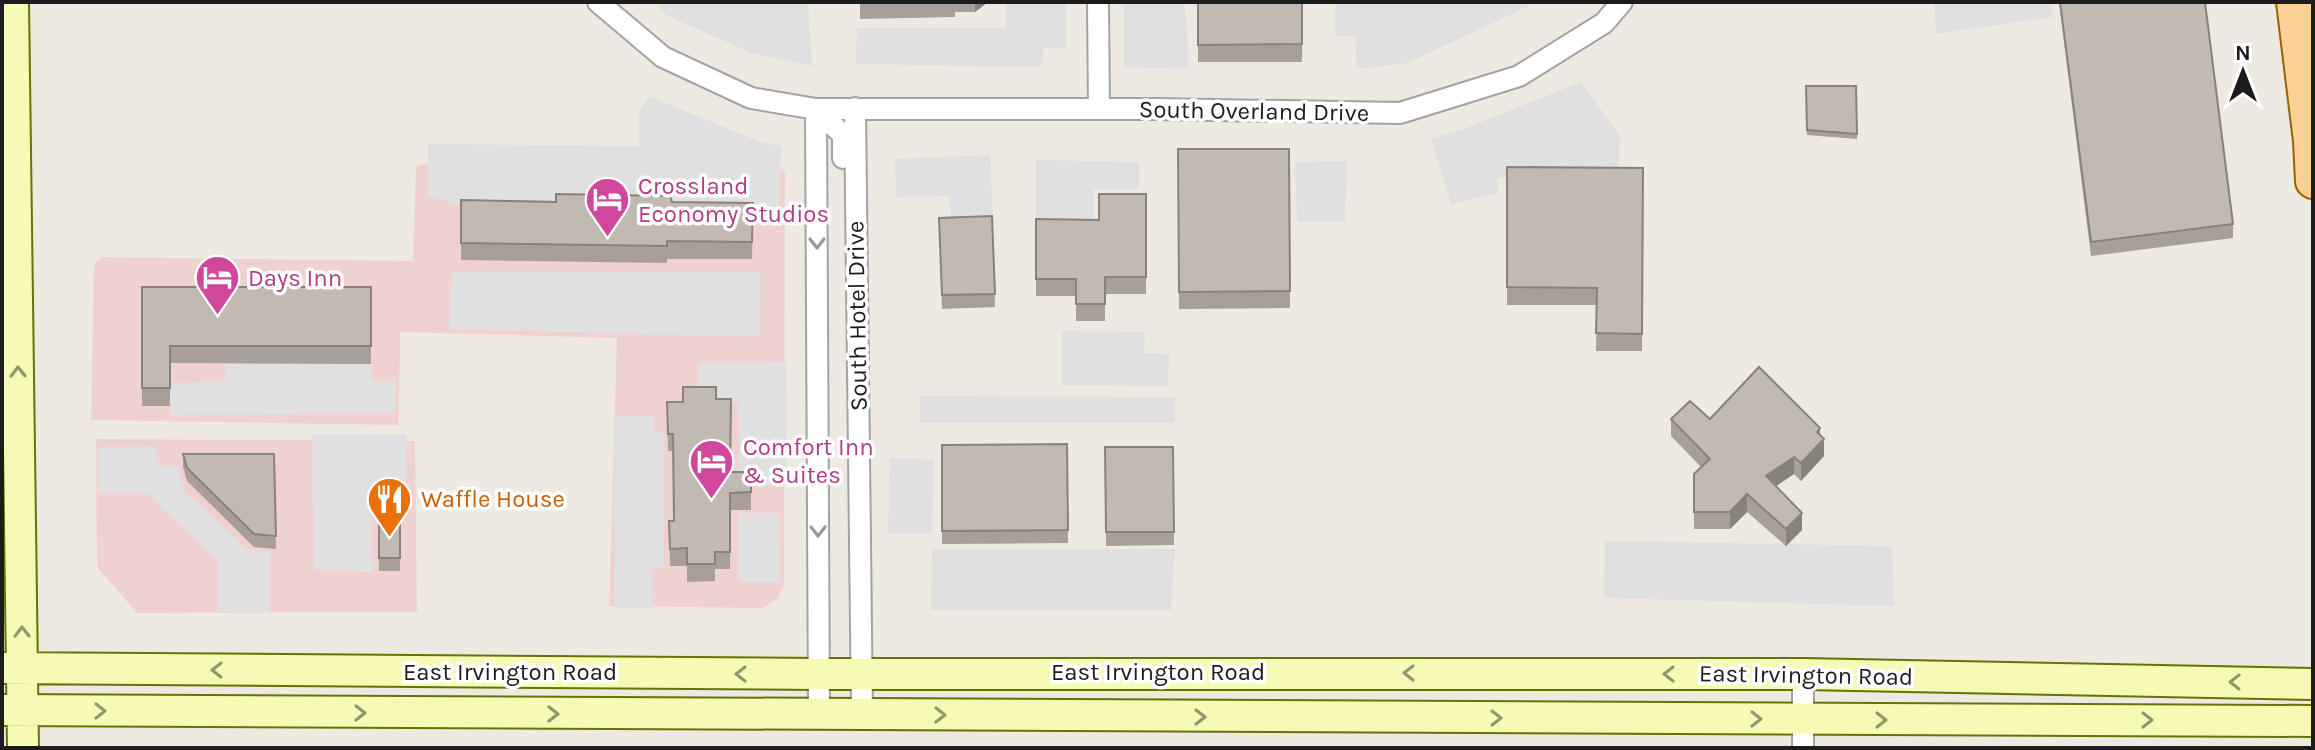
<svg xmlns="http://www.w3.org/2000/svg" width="2315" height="750" font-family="Karla,sans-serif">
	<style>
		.commercial { fill: #efd2d0 }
		.parking { fill: #e0e0e0 }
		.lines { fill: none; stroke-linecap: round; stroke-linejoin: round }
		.street-casing { stroke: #a3a3a3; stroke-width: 24 }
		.secondary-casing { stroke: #677304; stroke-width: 34 }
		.primary-casing { stroke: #956400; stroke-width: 38 }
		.street { stroke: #fff; stroke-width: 20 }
		.secondary { stroke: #f6fab4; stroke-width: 30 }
		.primary { stroke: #fcd198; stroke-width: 34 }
		.wall { fill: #a79f98 }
		.shaded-wall { fill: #88827c }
		.building { fill: #c2b9b1; stroke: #88827c; stroke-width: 2 }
		.oneway { stroke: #999 }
		.oneway2 { stroke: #949670 }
		.labels { text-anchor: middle; stroke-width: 7; stroke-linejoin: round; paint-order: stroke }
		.street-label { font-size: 24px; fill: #1c1c1c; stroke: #fff }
		.hotel-label { font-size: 24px; fill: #b23c85; stroke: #fff; text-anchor: start }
		.food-label { font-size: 24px; fill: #c56008; stroke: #fff; text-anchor: start }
	</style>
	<rect width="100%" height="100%" fill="#eeeae2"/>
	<path class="commercial" d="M446,157l330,6 9,9 -1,414 -7,13 -14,9 -154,-2 8,-268 -217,-6 -1,93 -308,-5 3,-156 8,-7 311,4 3,-94z
		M96,439l319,2 2,171 -280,1 -40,-46z"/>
	<path class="parking" d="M655,2l153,1 4,63 -61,-13 -85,-38z
		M1006,2h60v46h-22l-3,19 -185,-3 1,-36h149z
		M1124,2h61l4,67 -65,-2z
		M1335,2h202l-129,61 -51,6 -2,-33h-20z
		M1934,2h117l2,15 -117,17z
		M1581,82l39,54 -2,38 -120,4v15l-47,11 -20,-65 32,-10z
		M649,96l114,47 18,3 -2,63 -322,-4 -29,-9v-52l211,2v-35z
		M990,155l3,62 -42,1 -2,-22 -53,1 -1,-38z
		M1036,160l103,2v27h-45v36l-58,-1z
		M1347,161l-2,61h-48l-2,-60z
		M452,271l309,1 -1,65 -311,-8z
		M1062,331l83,1 -1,21 25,1 -1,32 -106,-1z
		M786,362l1,123h-48v-82h-40v-40z
		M226,363l145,1 1,17 24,1 -2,31 -224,2v-32l55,-2z
		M920,396l255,1v26h-255z
		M653,416v16h11v137h-12l1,39h-38l-1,-191z
		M312,434l95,1 -1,58 -35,-2 2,81 -59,-2z
		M156,446l1,21 23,-1 1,22 67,62 22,1 -1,61 -51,-1v-51l-72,-67 -47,1v-47z
		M890,458l44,2 -2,74 -44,-1z
		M738,513h41l1,69h-41z
		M1605,541l287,5 2,60 -290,-8z
		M1175,549l-4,61h-240l1,-60z"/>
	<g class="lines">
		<defs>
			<path id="street" d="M598,2l65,55 88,41 65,11h342l242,4 119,-37 85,-53 18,-21
				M1098,2l1,107
				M855,108l7,607
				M816,109l3,605
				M816,109l27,26v23
				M1803,748v-74"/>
			<path id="secondary" d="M13,2l10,746
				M2,668l817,6h984l510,10
				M2,710l2311,11"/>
			<path id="primary" d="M2294,2l17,139 2,40"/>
		</defs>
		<use href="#street" class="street-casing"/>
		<use href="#secondary" class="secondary-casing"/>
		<use href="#primary" class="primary-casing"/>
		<use href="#street" class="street"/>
		<use href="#secondary" class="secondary"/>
		<use href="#primary" class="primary"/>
	</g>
	<path class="wall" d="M860,2h128l-13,10h-20v5l-95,2z
		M1198,2h105l-1,60h-104z
		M2059,2h146l28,222v14l-142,18z
		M1806,86h50l1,53 -50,-4z
		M1178,149h111l1,159 -111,1z
		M1507,167l136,1 -1,183h-46l1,-46h-90z
		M1146,194v100h-41v27h-29v-25h-40v-77l63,1z
		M461,200l292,3 -1,56h-85v4l-206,-3z
		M992,216l3,91 -53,2 -3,-91z
		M142,287h229v77l-201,-1v43h-28z
		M716,399l14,73h21v38h-21v59h-15v12l-28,1v-16h-17l-1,-45h5l-1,-70h-5l-1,-49z
		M1671,419l149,16 4,21 -23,25 -7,-7 -18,12 26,44 -16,16 -39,-34 -17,17h-36v-55l7,-7 -30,-31z
		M1067,444l1,99 -126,1v-99z
		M1105,447h68l1,98 -68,1z
		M183,454h91l2,95 -22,-2 -67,-66 -4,-14z
		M379,491h21v80h-21z"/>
	<path class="shaded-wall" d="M975,2h13l-13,10z
		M1820,428v15l4,-4v17l-23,25v-18z
		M1794,457v17l-28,19v-17z
		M1747,494v18l-17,17v-17z
		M1802,513v17l-16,16v-17z"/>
	<path class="building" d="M1198,2h104v42l-104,1z
		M2060,2h145l28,222 -142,18z
		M1806,86h50l1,48 -50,-4z
		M1178,149h111l1,142 -111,1z
		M1507,167l136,1 -1,166 -46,-1 1,-45 -90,-1z
		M556,194l114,2 2,6 81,1 -1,39 -85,-1v5l-206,-3v-43l95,2z
		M1099,194h47v83h-41v27h-29v-25h-40v-60l63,1z
		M992,216l3,78 -53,1 -3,-77z
		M142,287h229v59h-201v42h-28z
		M1759,367l61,61 -3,4 7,7 -23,24 -7,-6 -28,19 36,37 -16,16 -39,-35 -17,18h-36v-38l16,-15 -39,-40 19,-18 20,18z
		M683,387h33v12h15l-1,73h21v20l-21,1v59h-15v12h-28v-16l-17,1 -1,-28h5l-1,-87h-5l-1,-32h16z
		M1067,444l1,86 -126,1v-86z
		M1105,447h68l1,85h-68z
		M183,454h91l2,82 -22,-2 -67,-66z
		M379,491h21v67h-21z"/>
	<defs><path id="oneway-chevron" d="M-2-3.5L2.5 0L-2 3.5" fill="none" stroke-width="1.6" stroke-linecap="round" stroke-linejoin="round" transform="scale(2)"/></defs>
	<g class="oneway">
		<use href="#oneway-chevron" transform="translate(817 243) rotate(90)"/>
		<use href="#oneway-chevron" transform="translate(818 531) rotate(90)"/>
	</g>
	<g class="oneway2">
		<use href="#oneway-chevron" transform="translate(18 372) rotate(-91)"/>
		<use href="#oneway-chevron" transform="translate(22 632) rotate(-91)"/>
		<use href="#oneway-chevron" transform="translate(217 670) rotate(-179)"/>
		<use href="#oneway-chevron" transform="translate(1409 673) rotate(-180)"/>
		<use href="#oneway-chevron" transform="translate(741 674) rotate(-180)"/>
		<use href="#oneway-chevron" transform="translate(1669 674) rotate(-180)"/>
		<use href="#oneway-chevron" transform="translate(2235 682) rotate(-179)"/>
		<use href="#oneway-chevron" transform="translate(100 711)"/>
		<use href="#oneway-chevron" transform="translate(360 713)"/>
		<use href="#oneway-chevron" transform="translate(553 714)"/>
		<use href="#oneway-chevron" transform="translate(940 715) rotate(1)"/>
		<use href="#oneway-chevron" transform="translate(1200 717)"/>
		<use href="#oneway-chevron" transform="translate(1496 718)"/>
		<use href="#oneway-chevron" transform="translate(1756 719)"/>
		<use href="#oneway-chevron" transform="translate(1881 720)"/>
		<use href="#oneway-chevron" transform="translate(2147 720)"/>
	</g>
	<defs>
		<symbol id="hotel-pin" viewBox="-11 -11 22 30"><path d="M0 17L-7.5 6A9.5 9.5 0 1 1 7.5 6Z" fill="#d1479c" stroke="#fff"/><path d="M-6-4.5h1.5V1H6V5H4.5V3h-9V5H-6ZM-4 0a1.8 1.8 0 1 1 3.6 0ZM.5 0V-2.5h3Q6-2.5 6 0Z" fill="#fff"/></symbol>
		<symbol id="restaurant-pin" viewBox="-11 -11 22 30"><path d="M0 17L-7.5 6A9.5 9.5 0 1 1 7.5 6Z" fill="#e8710a" stroke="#fff"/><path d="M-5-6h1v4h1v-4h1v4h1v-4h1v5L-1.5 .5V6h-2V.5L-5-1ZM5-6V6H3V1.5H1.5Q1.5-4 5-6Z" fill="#fff"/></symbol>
	</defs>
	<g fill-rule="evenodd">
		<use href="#hotel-pin" x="582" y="174" width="51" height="69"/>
		<use href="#hotel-pin" x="192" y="252" width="51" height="69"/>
		<use href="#hotel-pin" x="686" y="436" width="51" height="69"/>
		<use href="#restaurant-pin" x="364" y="474" width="51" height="69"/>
	</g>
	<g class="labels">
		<g class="street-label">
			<text transform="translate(1254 111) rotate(1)" y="8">South Overland Drive</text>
			<text transform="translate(857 316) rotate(-91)" y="8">South Hotel Drive</text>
			<text x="510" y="680">East Irvington Road</text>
			<text x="1158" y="680">East Irvington Road</text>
			<text transform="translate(1806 675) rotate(1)" y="8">East Irvington Road</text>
		</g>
		<g class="hotel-label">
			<text x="638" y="194">Crossland<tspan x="638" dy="28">Economy Studios</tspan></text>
			<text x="248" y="286">Days Inn</text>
			<text x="743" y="455">Comfort Inn<tspan x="743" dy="28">&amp; Suites</tspan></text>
		</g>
		<g class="food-label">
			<text x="421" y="507">Waffle House</text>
		</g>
	</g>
	<rect width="2315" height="750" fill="none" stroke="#1c1c1c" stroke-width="8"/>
	<g transform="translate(2243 72)" stroke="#ffffff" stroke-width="6" paint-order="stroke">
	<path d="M0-6L14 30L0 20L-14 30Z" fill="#1c1c1c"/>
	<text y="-12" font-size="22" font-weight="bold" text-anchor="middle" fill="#1c1c1c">N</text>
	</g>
</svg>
